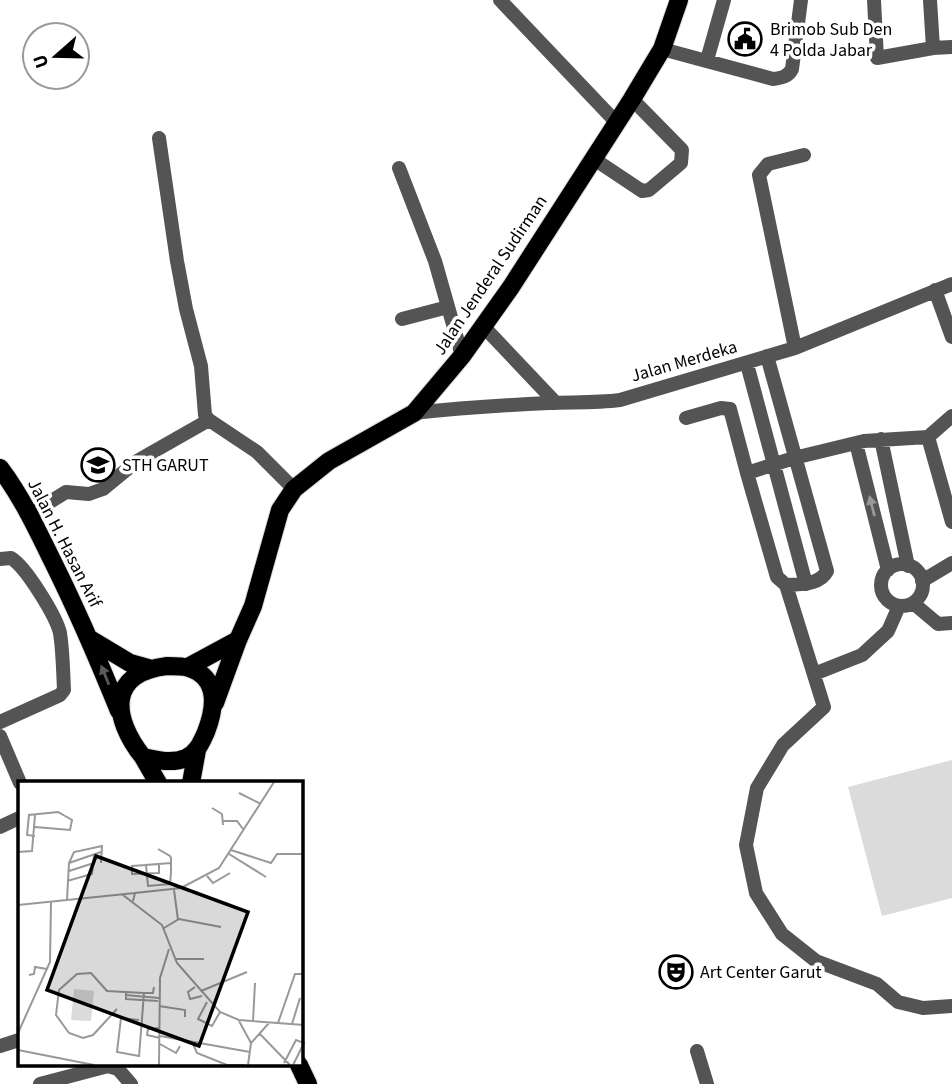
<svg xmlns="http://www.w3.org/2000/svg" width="952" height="1084" font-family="'Source Sans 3',sans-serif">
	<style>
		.green { fill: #dbdbdb }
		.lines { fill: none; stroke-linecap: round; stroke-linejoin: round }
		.major-casing { stroke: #dbdbdb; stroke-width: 20 }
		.minor { stroke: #545454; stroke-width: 14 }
		.major { stroke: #000; stroke-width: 18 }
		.oneway { fill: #989898 }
		.oneway2 { fill: #595959 }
		.labels { text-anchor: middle; stroke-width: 7; stroke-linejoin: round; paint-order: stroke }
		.poi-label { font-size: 18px; fill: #000; stroke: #fff; text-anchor: start }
		.street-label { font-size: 18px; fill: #000; stroke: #fff }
		.inset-road { fill: none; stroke: #999; stroke-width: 2 }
		.view { fill: #000; fill-opacity: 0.15; stroke: #000; stroke-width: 3.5 }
		.inset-edge { fill: none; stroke: #000; stroke-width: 3.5 }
	</style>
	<rect width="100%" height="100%" fill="#fff"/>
	<path class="green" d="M952,760v138l-70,18 -34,-129z"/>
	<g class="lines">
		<defs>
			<path id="major" d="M0,468c21,28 36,59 51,90 25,50 47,101 68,153
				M90,639l40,24 18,5
				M167,666c7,0 16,0 22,2 31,10 26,41 17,64 -5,11 -9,21 -20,26 -14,6 -30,2 -43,-1 -31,-39 -36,-84 24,-91z
				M188,667l50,-27
				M215,703l23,-63 15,-34 27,-96 14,-21 35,-28 85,-48 48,-57 49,-69 121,-188 30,-50 17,-49
				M143,757l15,26
				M191,783l6,-33
				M299,1065l9,19"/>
		</defs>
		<use href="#major" class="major-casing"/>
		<path class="minor" d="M500,0l116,122
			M874,0l3,58 56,-10
			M930,0l3,48 19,-1
			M662,49l111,30c8,-1 15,-2 19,-10l9,-69
			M707,60l17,-60
			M159,138l18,123 9,48 15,57 4,49 4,5 48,32 37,37
			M594,159l48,32 7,-1 32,-27 1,-13 -50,-51
			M399,168l36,93 27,95
			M935,290l17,47
			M402,319l46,-12
			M484,327l72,76
			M795,348l-36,-173 9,-11 36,-9
			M767,356l60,215c-7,14 -27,13 -41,14
			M747,364l59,220
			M414,413c45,-5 90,-8 135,-10 24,-1 47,0 71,-3l175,-52 157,-64
			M686,418l35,-10 9,1 17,64 47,-15 70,-17 64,-4 24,-21
			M928,437l24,85
			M881,439l27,127
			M856,443l32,127
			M747,473l30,104 9,8 38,122 -41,38 -26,43 -11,57 10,48 26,41 34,27 61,23 21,18 25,6 29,-2
			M29,515l37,-23 23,2 14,-5 34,-28 72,-41
			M0,559l11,-1c15,9 45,58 49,75 3,19 3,38 4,57l-4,5 -60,27
			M881 585a21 21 0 1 1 42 0a21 21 0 1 1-42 0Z
			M922,581l30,-18
			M913,603l25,21 14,-1
			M814,674l48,-19 26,-24 11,-25
			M0,736l20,47
			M0,827l19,-9
			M0,1046l19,-6
			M697,1051l10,33
			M40,1084l68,-18 10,3 13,15"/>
		<use href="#major" class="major"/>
	</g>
	<defs><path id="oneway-solid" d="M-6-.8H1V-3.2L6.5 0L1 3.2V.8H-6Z" transform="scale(1.75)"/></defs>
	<use class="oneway" href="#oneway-solid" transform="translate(872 506) rotate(-104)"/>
	<use class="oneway2" href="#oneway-solid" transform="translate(105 675) rotate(-112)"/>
	<defs>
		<symbol id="civic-ring" viewBox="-11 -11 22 22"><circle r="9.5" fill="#fff" stroke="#000" stroke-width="1.5"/><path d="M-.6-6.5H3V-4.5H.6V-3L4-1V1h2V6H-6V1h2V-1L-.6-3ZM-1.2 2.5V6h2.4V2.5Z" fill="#000"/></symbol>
		<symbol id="university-ring" viewBox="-11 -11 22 22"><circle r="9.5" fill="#fff" stroke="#000" stroke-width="1.5"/><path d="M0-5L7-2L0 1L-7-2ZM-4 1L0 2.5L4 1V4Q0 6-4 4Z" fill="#000"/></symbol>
		<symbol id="theatre-ring" viewBox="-11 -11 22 22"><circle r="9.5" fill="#fff" stroke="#000" stroke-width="1.5"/><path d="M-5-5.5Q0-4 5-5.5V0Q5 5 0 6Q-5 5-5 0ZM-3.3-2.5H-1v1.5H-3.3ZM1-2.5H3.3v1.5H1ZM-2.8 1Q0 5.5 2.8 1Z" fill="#000"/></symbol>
	</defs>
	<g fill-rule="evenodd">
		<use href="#civic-ring" x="726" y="20" width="38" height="38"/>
		<use href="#university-ring" x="79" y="446" width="38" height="38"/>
		<use href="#theatre-ring" x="657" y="953" width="38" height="38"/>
	</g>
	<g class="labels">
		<g class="poi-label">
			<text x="770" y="35">Brimob Sub Den<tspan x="770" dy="21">4 Polda Jabar</tspan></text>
			<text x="122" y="471">STH GARUT</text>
			<text x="700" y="978">Art Center Garut</text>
		</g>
		<g class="street-label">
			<text transform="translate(490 275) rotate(-56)" y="6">Jalan Jenderal Sudirman</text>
			<text transform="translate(684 361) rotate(-16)" y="6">Jalan Merdeka</text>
			<text transform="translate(65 543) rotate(63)" y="6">Jalan H. Hasan Arif</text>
		</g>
	</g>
	<g transform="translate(18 781)">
		<rect width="285" height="285" fill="#fff"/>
		<path d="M56,208l20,2 -3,30 -20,-1z" fill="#dbdbdb"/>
		<path class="inset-road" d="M221,12l22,11M194,27l10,6 1,11M205,40h14l6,8M17,55l-8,-1 2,-20 29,-3 14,8 -2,10 -35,-3M140,68l12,7 1,2v14l-1,12 -22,2 -2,-21 25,-2M213,69l40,13 6,-9h27M0,71l14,-1 3,-36M211,73l37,23M51,82l32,-11M128,84l-14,1v8l27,-1v-9M51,90l25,-8M189,95l6,7 17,-10M49,100l25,-7 2,-20M156,109l4,30M105,114l39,30 15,38 43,49 19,8 65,5M49,119l2,-37 5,-11 28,-6 -1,17M115,120l2,-8 46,-5 38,-20 55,-86M0,124l117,-12M146,147l15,-9 42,8M157,178h29M11,194l5,-1 1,-7 12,2M177,206l-7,5 2,7 12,-3M183,210l46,-19M108,211v7l32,2M107,214l34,3M189,221l-9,17 14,7 8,-14M141,225l26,4v7M99,228l-24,26 -10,3 -14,-5 -13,-18 3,-25 18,-16 14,-1 16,18 37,2M221,240l12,22M235,240l2,-38M260,242l17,-49h9M274,243l8,-26M142,247l-12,1 -1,6 13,3M0,252l32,-71 1,-60M241,252l31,32M142,255l90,16M142,263l16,9 4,-7M175,263l4,9 30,12h17M0,269l76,15M121,275l-22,-4 4,-34 18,2M121,276l5,-64h9l1,-6M266,282l12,-23 8,3 -11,22M141,284l1,-87 9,-29M230,284l3,-22 18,-20"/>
		<path class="view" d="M78,75l152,56 -49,134 -152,-56z"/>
		<rect width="285" height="285" class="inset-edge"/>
	</g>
	<g transform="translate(56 56) rotate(250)"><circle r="33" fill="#ffffff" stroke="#999999" stroke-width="2"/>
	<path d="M0-5L12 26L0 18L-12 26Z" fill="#000000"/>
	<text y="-10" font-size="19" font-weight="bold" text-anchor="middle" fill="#000000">U</text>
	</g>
</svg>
